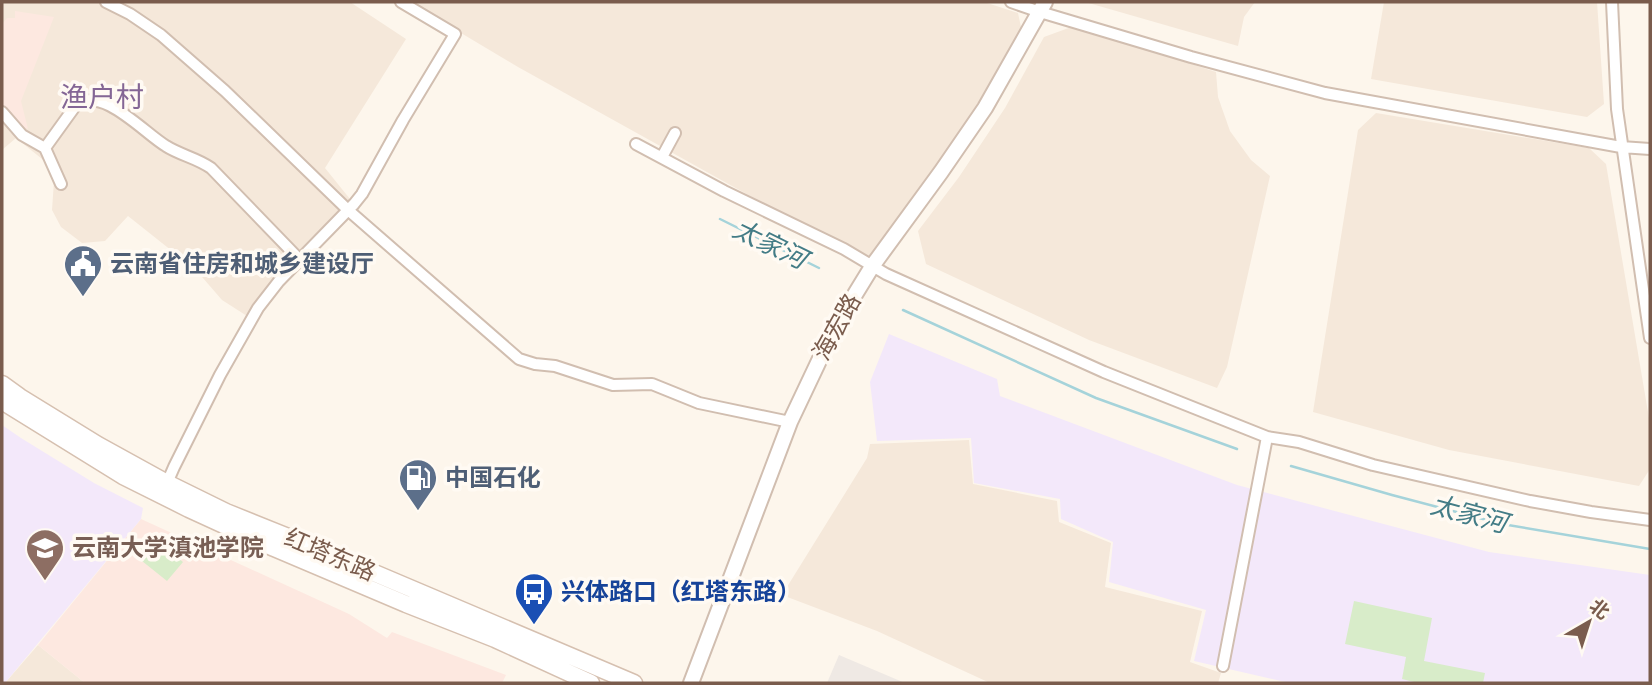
<svg xmlns="http://www.w3.org/2000/svg" width="1652" height="685" font-family="'Open Sans','Noto Sans SC',sans-serif">
	<style>
		.residential { fill: #f5e8da }
		.commercial { fill: #fde8e0 }
		.industrial { fill: #efe9e4 }
		.education { fill: #f3e8fa }
		.green { fill: #d8ecc9 }
		.lines { fill: none; stroke-linecap: round; stroke-linejoin: round }
		.stream { stroke: #a5d3da; stroke-width: 2.5 }
		.minor-casing { stroke: #d1beb0; stroke-width: 14 }
		.tertiary-casing { stroke: #d1beb0; stroke-width: 18 }
		.secondary-casing { stroke: #d6c0b0; stroke-width: 19 }
		.minor { stroke: #fff; stroke-width: 10 }
		.tertiary { stroke: #fff; stroke-width: 14 }
		.secondary { stroke: #fff; stroke-width: 16 }
		.labels { text-anchor: middle; stroke-width: 7; stroke-linejoin: round; paint-order: stroke }
		.service-label { font-size: 24px; font-weight: bold; fill: #4e5e75; stroke: #fffaf3; text-anchor: start }
		.street-label { font-size: 24px; fill: #7a5c4d; stroke: #fffaf3 }
		.education-label { font-size: 24px; font-weight: bold; fill: #785e54; stroke: #fffaf3; text-anchor: start }
		.transit-label { font-size: 24px; font-weight: bold; fill: #164399; stroke: #fffaf3; text-anchor: start }
		.water-label { font-size: 26px; font-style: italic; fill: #437c86; stroke: #fffaf3 }
		.quarter-label { font-size: 28px; fill: #846695; stroke: #fffaf3 }
	</style>
	<rect width="100%" height="100%" fill="#fdf6ec"/>
	<path class="residential" d="M2,2h348l56,37 -81,129 25,31 -64,65 -39,52 -25,-16 -26,-30 -68,-54 -23,25 -23,2 -21,-16 -9,-17 2,-29 -7,-18 -31,-25 -14,12z
		M409,2h575l34,11 4,19 -44,75 -45,69 -64,83 -54,-27 -297,-165z
		M1085,2h170l-11,15 -6,29z
		M1384,2h213l7,102 -17,13 -216,-38z
		M1074,26l142,46 2,25 12,34 21,29 19,16 -43,191 -10,21 -128,-48 -163,-76 -8,-33 41,-54 46,-69 39,-71z
		M1376,113l213,35 17,16 44,260v45l-11,17 -190,-36 -136,-38 45,-282z
		M969,440l4,44 84,17 2,21 52,21 -6,44 97,24 -12,51 31,11 -3,10h-228l-113,-52 -95,-36 85,-137 3,-14z
		M38,645l47,38h-80z"/>
	<path class="commercial" d="M15,11l39,6 -33,84 7,28 -12,-5 -14,-15v-85l5,-6h8z
		M141,519l208,95 38,24 5,-6 114,43 -4,8h-417l-47,-38z"/>
	<path class="industrial" d="M839,655l66,28h-78z"/>
	<path class="education" d="M889,334l108,45 3,17 237,89 252,67 161,23v108h-360l-96,-22 12,-51 -97,-28 4,-40 -52,-23 -1,-20 -86,-16 -3,-45 -94,3 -7,-59z
		M2,425l19,13 73,45 49,25 -2,11 -136,164h-3z"/>
	<path class="green" d="M148,534l35,28 -16,19 -35,-28z
		M1354,601l78,17 -8,43 61,12 -2,10h-65l-16,-4 4,-22 -61,-13z"/>
	<g class="lines">
		<path class="stream" d="M720,219l99,49
			M903,310l193,88 141,51
			M1291,466l101,29 110,29 148,25"/>
		<defs>
			<path id="minor" d="M106,2l24,12 31,21 64,56 123,119 171,149 16,5 20,2 58,19 39,-1 47,19 91,19
				M1011,2l29,10 151,45 134,36 296,54 29,2
				M1612,2l5,107 33,229
				M2,112l20,23 23,13 16,36
				M636,144l88,47 120,58 42,25 218,98 163,65 32,5 74,23 157,36 61,11 59,8
				M45,148l31,-43c26,-20 68,28 90,41 14,9 31,12 45,22l89,92
				M662,157l13,-24
				M167,483l7,-16 46,-92 38,-67 21,-27 75,-77 8,-10 41,-74 52,-86 -54,-32
				M1223,666l44,-229"/>
			<path id="tertiary" d="M691,683l99,-261 45,-95 38,-62 68,-93 44,-64 60,-106"/>
			<path id="secondary" d="M2,384l18,13 78,48 69,38 59,29 87,35 321,136
				M2,401l121,75 66,33 85,39 132,56 89,35 96,44"/>
		</defs>
		<use href="#minor" class="minor-casing"/>
		<use href="#tertiary" class="tertiary-casing"/>
		<use href="#secondary" class="secondary-casing"/>
		<use href="#minor" class="minor"/>
		<use href="#tertiary" class="tertiary"/>
		<use href="#secondary" class="secondary"/>
	</g>
	<defs>
		<symbol id="civic-pin" viewBox="-11 -11 22 30"><path d="M0 17L-7.5 6A9.5 9.5 0 1 1 7.5 6Z" fill="#5c6f8a" stroke="#fffaf3"/><path d="M-.6-6.5H3V-4.5H.6V-3L4-1V1h2V6H-6V1h2V-1L-.6-3ZM-1.2 2.5V6h2.4V2.5Z" fill="#fff"/></symbol>
		<symbol id="fuel-pin" viewBox="-11 -11 22 30"><path d="M0 17L-7.5 6A9.5 9.5 0 1 1 7.5 6Z" fill="#5c6f8a" stroke="#fffaf3"/><path d="M-5.5-6h7V0h2V4h1.3V-2.5L3-4.5l.8-.8L6-3V5H2.5V1h-1V6h-7ZM-4.2-4.7v3.2H.2V-4.7Z" fill="#fff"/></symbol>
		<symbol id="university-pin" viewBox="-11 -11 22 30"><path d="M0 17L-7.5 6A9.5 9.5 0 1 1 7.5 6Z" fill="#8d6e63" stroke="#fffaf3"/><path d="M0-5L7-2L0 1L-7-2ZM-4 1L0 2.5L4 1V4Q0 6-4 4Z" fill="#fff"/></symbol>
		<symbol id="bus-pin" viewBox="-11 -11 22 30"><path d="M0 17L-7.5 6A9.5 9.5 0 1 1 7.5 6Z" fill="#1a4fb4" stroke="#fffaf3"/><path d="M-5-6H5V4H4V6H2V4H-2V6H-4V4H-5ZM-3.5-4V0h7V-4ZM-3.5 1.2v1.5H-2V1.2ZM2 1.2v1.5H3.5V1.2Z" fill="#fff"/></symbol>
	</defs>
	<g fill-rule="evenodd">
		<use href="#civic-pin" x="61" y="242" width="44" height="60"/>
		<use href="#fuel-pin" x="396" y="456" width="44" height="60"/>
		<use href="#university-pin" x="23" y="526" width="44" height="60"/>
		<use href="#bus-pin" x="512" y="570" width="44" height="60"/>
	</g>
	<g class="labels">
		<g class="service-label">
			<text x="110" y="272">云南省住房和城乡建设厅</text>
			<text x="445" y="486">中国石化</text>
		</g>
		<g class="street-label">
			<text transform="translate(837 327) rotate(-61)" y="8">海宏路</text>
			<text transform="translate(330 555) rotate(23)" y="8">红塔东路</text>
		</g>
		<g class="education-label">
			<text x="72" y="556">云南大学滇池学院</text>
		</g>
		<g class="transit-label">
			<text x="561" y="600">兴体路口（红塔东路）</text>
		</g>
		<g class="water-label">
			<text transform="translate(770 244) rotate(26)" y="9">太家河</text>
			<text transform="translate(1469 514) rotate(15)" y="9">太家河</text>
		</g>
		<g class="quarter-label">
			<text x="102" y="107">渔户村</text>
		</g>
	</g>
	<rect width="1652" height="685" fill="none" stroke="#7a5c4d" stroke-width="7"/>
	<g transform="translate(1589 622) rotate(39)" stroke="#fffaf3" stroke-width="5" paint-order="stroke">
	<path d="M0-5L12 26L0 18L-12 26Z" fill="#7a5c4d"/>
	<text y="-10" font-size="19" font-weight="bold" text-anchor="middle" fill="#7a5c4d">北</text>
	</g>
</svg>
